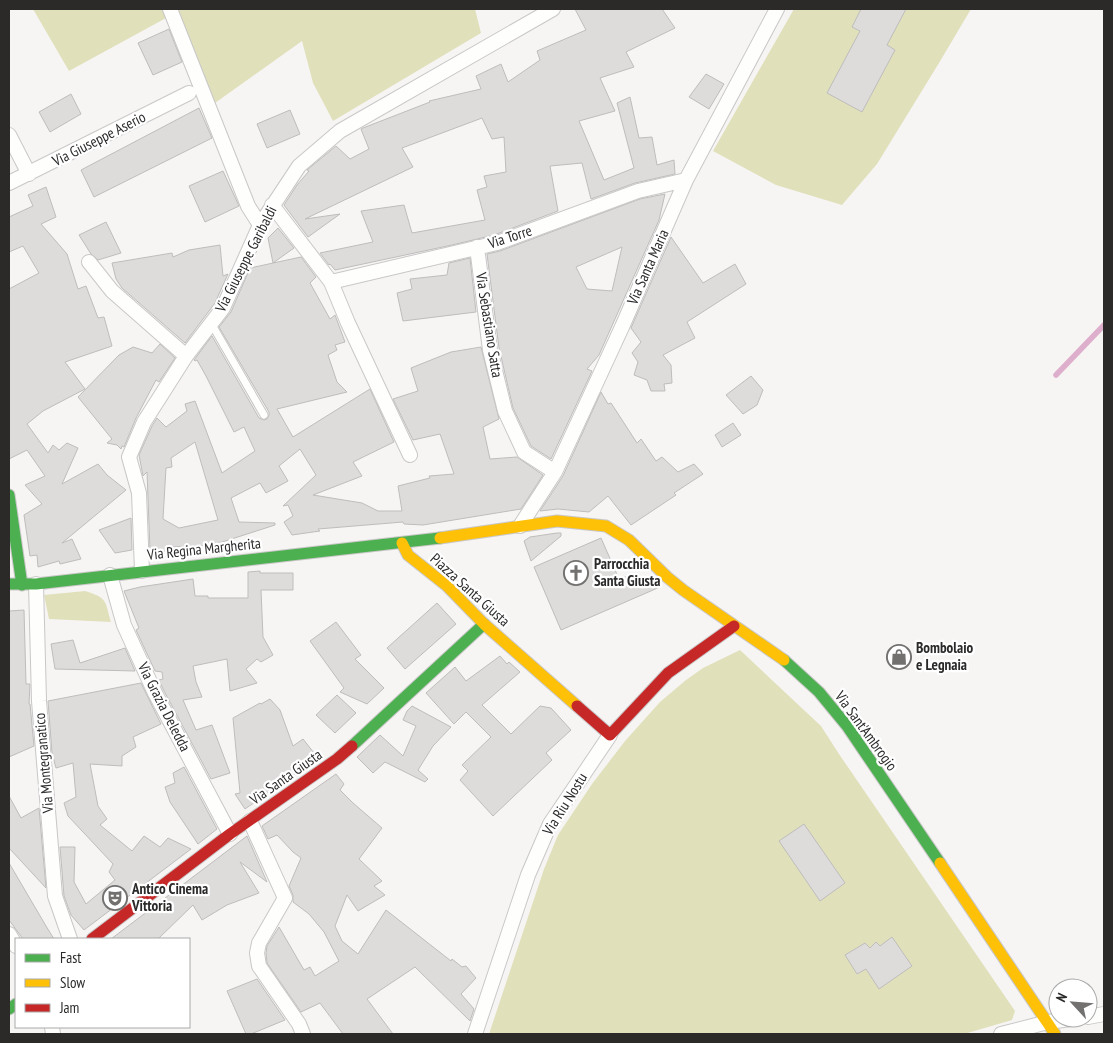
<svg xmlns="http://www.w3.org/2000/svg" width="1113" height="1043" font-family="'PT Sans Narrow',sans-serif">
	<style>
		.green { fill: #e0e0bb }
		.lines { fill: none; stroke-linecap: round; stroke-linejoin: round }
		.stream { stroke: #deafcc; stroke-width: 5.5 }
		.building { fill: #dddcdb; stroke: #bebdbc; fill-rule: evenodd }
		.lane-casing { stroke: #c9c7c7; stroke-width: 9 }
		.street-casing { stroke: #c9c7c7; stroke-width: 16 }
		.fast-casing { stroke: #c9c7c7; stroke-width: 13 }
		.slow-casing { stroke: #c9c7c7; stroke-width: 13 }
		.jam-casing { stroke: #c9c7c7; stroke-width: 13 }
		.lane { stroke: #fefefd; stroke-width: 7 }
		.street { stroke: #fefefd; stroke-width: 14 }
		.fast { stroke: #4caf50; stroke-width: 11 }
		.slow { stroke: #ffc107; stroke-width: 11 }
		.jam { stroke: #c62828; stroke-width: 11 }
		.labels { text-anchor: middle; stroke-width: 4.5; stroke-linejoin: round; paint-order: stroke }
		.street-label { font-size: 15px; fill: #2b2a29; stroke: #fff }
		.poi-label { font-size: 15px; font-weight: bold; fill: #2b2a29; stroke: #fff; text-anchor: start }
	</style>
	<rect width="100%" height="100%" fill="#f7f5f4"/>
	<path class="green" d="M33,9h129l4,9 -97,53z
		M176,9h299l6,24 -148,88 -20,-38 -11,-42 -87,62z
		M794,9h177l-32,54 -62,101 -35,41 -66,-20 -63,-34z
		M85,591c23,7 20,10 26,31l-62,-3 -5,-24z
		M740,650l81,76 18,28 176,257 -3,9 -48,14h-475l55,-165 14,-34 34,-51 33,-43 35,-39 26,-22 17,-12z"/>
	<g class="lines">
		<path class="stream" d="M1056,375l48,-50"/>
	</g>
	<path class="building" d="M575,9h87l13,19 -49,24 8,15 -34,11 15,33 -36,10 25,59 30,-12 -17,-65 13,-6 9,41 13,-1 5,28 17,-5 1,14 -40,9 -44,16 -9,-36 -32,3 8,45 -64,24 -42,10 -117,25 -5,-6 -1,1 -9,-12 53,-11 -12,-31 43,-6 8,28 73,-13 -8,-30 10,-3 -3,-11 22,-4 -2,-35 -12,2 -10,-21 -80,30 11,19 -108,52 35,-5 -32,23 -24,-32 13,-20 12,-14 -2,-1 29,-24 14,13 19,-10 -8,-20 2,-1 67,-26 -1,-1 52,-12 -5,-13 25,-12 7,18 32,-22 -3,-9 49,-21z
		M861,9h45l-19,36 8,5 -33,62 -35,-19 33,-62 -8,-4z
		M169,29l13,33 -29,13 -15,-32z
		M706,74l18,10 -15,25 -20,-12z
		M71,94l10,20 -31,18 -11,-20z
		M199,108l13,30 -118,59 -13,-27z
		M290,110l10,24 -33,14 -10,-24z
		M223,171l16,35 -34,16 -16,-36z
		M46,187l10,30 -15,7 26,30 11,35 8,-3 12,32 6,-1 8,29 -47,16 20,27 -42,22 -16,13 21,29 5,-8 6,5 8,-7 11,5 -16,36 36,-20 9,11 19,15 -64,53 10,-4 9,20 -21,5 -1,-3 -21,6 -1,-12 -7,1 -6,-41 18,-11 -17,-19 20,-9 -18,-26 -18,9v-170l30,-16 -16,-27 -14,6v-35l24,-11 -5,-11z
		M665,194l-6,26 -60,135 -12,14 5,2 -41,88 -20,-13 -18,-38 -14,-60 -12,-94 13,-3 140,-52zM622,247l-10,44 -25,-2 -11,-22z
		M106,222l15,31 -23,7 -7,-6 -12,-19z
		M278,228l16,20 -21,15 -5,-25z
		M671,237l32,46 32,-19 11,20 -59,38 8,16 -32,17 8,10 1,18 -8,1 1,7h-14l-4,-11 -13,-5 4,-13 -6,-9 9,-11 -10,-14z
		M220,245l3,31 5,-2 -13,29 -30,40 -63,-55 -6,-9 -4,-16 60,-10 1,4 16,-7z
		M301,257l15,20 -6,6 20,36 5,-4 10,27 -10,3 2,5 -9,5 9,27 10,10 -70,17 16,28 77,-48 24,53 -41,20 9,14 -49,19 49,8 16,8h24l-4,-25 32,-8 -1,-2 25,-2 -14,-40 -27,6 -20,-41 25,-8 -7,-23 40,-16 30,-5 18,72 -16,8 7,32 27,-2 26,18 -22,34 -98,16 -19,-1 -1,-2 -85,7 2,2 -28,4 -8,-13 9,-6 -5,-11 -5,1 33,-31 -16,-26 -21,17 9,15 -22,12 -6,-10 -29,15 8,24 36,1v2l-62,20 -41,2v5l-22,-2 -3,-78 -4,4 -4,-21 13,-29 5,-8 9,9 21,-16 -2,-7 10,-3 27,72 33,-22 -11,-24 -10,5 -28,-56 -9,-16 -2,1 -1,-1 18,-24 47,82 5,2 3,-1 2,-4v-3l-50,-85 12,-15 19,-44zM195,442l23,78 -39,8 -16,-9 3,-51 6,-1 -1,-9z
		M470,258l6,54 -73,9 -6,-28 15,-4 -2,-10 37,-4 2,-12z
		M160,344l15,14 -16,24 -3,-2 -20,38 -12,29 -2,-1 -1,3 -4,-4 -10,-2 5,-4 -34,-42 41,-42 14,-8 19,6z
		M751,376l12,14 -6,15 -14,9 -17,-19z
		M601,392l7,12 3,-1 26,40 4,-4 15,22 6,-4 16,15 16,-8 9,10 -29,19 2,2 -45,30 -23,-29 -19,16 -31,-3 -18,2 23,-35z
		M733,423l8,12 -19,12 -7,-12z
		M131,518l1,32 -17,3 -16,-23z
		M557,533h4v3l-30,25 -7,-20 6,-4z
		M601,538l18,41 16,-5 3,8 13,-4 9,9 -99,43 -27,-63z
		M260,571v2h33v17h-32l2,47 10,18 -12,7 -4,-3 -11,10 11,14 -27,8 -3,-32 -34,7 3,16 6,15 -19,3 13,30 16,-5 18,48 -19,6 -48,-90 -4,-9 4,-1 -1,-7 -7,-1 -19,-41 3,-2 -15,-37 16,-4 53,-8 2,17h13v2h40v-26z
		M437,603l19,21 -51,45 -18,-21z
		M24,610l2,74h4l-1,20h1l4,42 -25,11v-146z
		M336,622l25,33 -6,4 29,29 -17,16 -27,-12 4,-4 -34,-47z
		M73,640l7,23 45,-15 10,23 -80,-2 -4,-25z
		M500,656l7,8 2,-2 11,10 -38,33 29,29 29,-28 11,2 20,22 -25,23 6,7 -59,56 -33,-36 8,-9 -6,-6 29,-28 -25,-25 -12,12 -28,-31 29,-26 11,14z
		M141,683l20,41 -28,13 3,10 -14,9v10l-32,-2 8,42 9,13 -7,6 32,26 12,-15 16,11 8,-9 23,11 -107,81 -13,-15 -7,-19 -4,-49h15l-1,35 12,22 29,-24 -6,-8 4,-8 -45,-48 -4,-13 12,-6 -3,-34 -17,5 -4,-15 -4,-52z
		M337,695l19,18 -21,20 -19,-18z
		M270,699l10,11 13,36 10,-7 15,19 -73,51 -10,-15 5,-1 -7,-75 27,-15 1,1z
		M412,706l39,21 -18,19 -15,24 10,9 -3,3 -40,-20 -12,11 -16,-16 23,-22 23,21 13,-30 -13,-6 4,-9z
		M184,767l33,62 -19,15 -28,-42 -5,-15 10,-4 -2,-10z
		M336,774l8,10 -4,6 13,13 29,25 -23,31 23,22 -8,5 11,9 -27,16 -11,-16 -12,31 7,15 16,13 28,-44 65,51 1,-2 10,8 4,-1 10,12 -15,16 13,15 -4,12 -55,-54 -48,32 26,35h-50l-23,-31 -19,9 -34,-49 -1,-10 1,-7 12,-19 25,43 6,-3 5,9 24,-15 -15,-29 -15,-18 -16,-12v-7l-4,-9 12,-28 -8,-6 -16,-17 -9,4 -6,-13z
		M9,796l12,22 18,-10 7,80 -37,-40z
		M804,824l41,59 -25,18 -41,-60z
		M247,836l20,46 -27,-20 19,31 -32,12 -25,15 -9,-15 -35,34h-47z
		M9,863l37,63 8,13h-31l-14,-19z
		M892,937l20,29 -33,23 -13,-20 -9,5 -12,-19 20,-12 5,5 6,-6 4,4z
		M257,979l28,41 -34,14h-5l-19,-43z"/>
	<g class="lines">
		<defs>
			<path id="lane" d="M211,323l53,92"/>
			<path id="street" d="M170,9l78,197 12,19
				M9,135l20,39
				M9,183l180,-90
				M272,205l59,77 17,41 62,132
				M477,247l13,103 15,61 19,41 31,20
				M89,262l23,29 74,65
				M331,282l166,-39 141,-52 48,-11
				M520,526l35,-54 67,-145 64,-147 91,-171
				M142,571l-3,-78 -10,-36 15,-35 42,-66 37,-48 37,-83 39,-59 41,-35 213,-122
				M110,575l14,50 31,68 75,141
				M36,584l3,117 16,195 15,43
				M250,821l35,77 -26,45 -2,10 2,13 40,58 4,10
				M9,934l7,12
				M1088,1017l16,-3
				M52,1027l1,7
				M475,1034l53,-159 22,-51 60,-89
				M1001,1034l47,-12 30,-4"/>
			<path id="fast" d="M9,495l13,90
				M9,584h27l404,-46
				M784,660l35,32 28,34 93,137
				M352,746l132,-122
				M9,1009l7,-5"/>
			<path id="slow" d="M440,538l117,-17 49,5 23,14 38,37 16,13 101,70
				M402,543l6,12 39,31 37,38 93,82
				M940,863l115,171"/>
			<path id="jam" d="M577,706l33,29 58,-62 66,-47
				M92,939l138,-105 107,-75 15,-13"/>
		</defs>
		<use href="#lane" class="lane-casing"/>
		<use href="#street" class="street-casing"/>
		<use href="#fast" class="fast-casing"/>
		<use href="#slow" class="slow-casing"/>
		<use href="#jam" class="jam-casing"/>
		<use href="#lane" class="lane"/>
		<use href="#street" class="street"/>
		<use href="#fast" class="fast"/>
		<use href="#slow" class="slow"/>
		<use href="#jam" class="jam"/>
	</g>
	<defs>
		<symbol id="church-ring" viewBox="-11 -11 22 22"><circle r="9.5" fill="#fff" stroke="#727170" stroke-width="1.5"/><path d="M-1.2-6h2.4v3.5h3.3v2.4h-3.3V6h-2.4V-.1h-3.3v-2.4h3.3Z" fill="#727170"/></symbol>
		<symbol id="shop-ring" viewBox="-11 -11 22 22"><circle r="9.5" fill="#fff" stroke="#727170" stroke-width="1.5"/><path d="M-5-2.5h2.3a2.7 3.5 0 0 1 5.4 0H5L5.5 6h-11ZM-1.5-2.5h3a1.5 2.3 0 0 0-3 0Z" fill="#727170"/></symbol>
		<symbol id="theatre-ring" viewBox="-11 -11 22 22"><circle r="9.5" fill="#fff" stroke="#727170" stroke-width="1.5"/><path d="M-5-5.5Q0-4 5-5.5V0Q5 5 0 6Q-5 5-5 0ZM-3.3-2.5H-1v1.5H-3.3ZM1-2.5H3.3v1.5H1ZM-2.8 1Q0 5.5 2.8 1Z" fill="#727170"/></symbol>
	</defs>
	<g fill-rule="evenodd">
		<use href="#church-ring" x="562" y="559" width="28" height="28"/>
		<use href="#shop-ring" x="885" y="643" width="28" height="28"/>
		<use href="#theatre-ring" x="101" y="884" width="28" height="28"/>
	</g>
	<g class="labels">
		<g class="street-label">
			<text transform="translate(99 139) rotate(-27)" y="5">Via Giuseppe Aserio</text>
			<text transform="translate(510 237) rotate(-18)" y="5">Via Torre</text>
			<text transform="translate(246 259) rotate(-63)" y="5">Via Giuseppe Garibaldi</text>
			<text transform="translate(648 267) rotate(-66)" y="5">Via Santa Maria</text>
			<text transform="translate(489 325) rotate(81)" y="5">Via Sebastiano Satta</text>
			<text transform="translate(204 549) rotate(-6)" y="5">Via Regina Margherita</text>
			<text transform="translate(470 590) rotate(42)" y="5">Piazza Santa Giusta</text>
			<text transform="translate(164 707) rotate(63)" y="5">Via Grazia Deledda</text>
			<text transform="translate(866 731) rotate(54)" y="5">Via Sant'Ambrogio</text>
			<text transform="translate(44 763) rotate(-95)" y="5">Via Montegranatico</text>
			<text transform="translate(286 777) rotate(-35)" y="5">Via Santa Giusta</text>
			<text transform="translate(565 804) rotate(-58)" y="5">Via Riu Nostu</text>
		</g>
		<g class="poi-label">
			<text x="594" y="569">Parrocchia<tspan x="594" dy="17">Santa Giusta</tspan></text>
			<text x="916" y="653">Bombolaio<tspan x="916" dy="17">e Legnaia</tspan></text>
			<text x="132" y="894">Antico Cinema<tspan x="132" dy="17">Vittoria</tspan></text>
		</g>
	</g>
	<rect width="1113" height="1043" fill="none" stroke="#2b2a29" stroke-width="20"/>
	<rect x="15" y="938" width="175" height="90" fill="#ffffff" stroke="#aaaaa9"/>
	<rect x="25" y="954" width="25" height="8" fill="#4caf50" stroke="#aaaaa9"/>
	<text x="60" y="963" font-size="15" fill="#2b2a29">Fast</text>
	<rect x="25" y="979" width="25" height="8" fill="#ffc107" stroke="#aaaaa9"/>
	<text x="60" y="988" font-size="15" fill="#2b2a29">Slow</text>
	<rect x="25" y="1004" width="25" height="8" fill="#c62828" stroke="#aaaaa9"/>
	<text x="60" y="1013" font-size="15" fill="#2b2a29">Jam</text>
	<g transform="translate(1073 1003) rotate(296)"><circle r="24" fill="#ffffff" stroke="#aaaaa9"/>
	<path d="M0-4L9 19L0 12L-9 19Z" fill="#727170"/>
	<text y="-8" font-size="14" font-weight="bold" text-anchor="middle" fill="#2b2a29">N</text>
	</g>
</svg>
